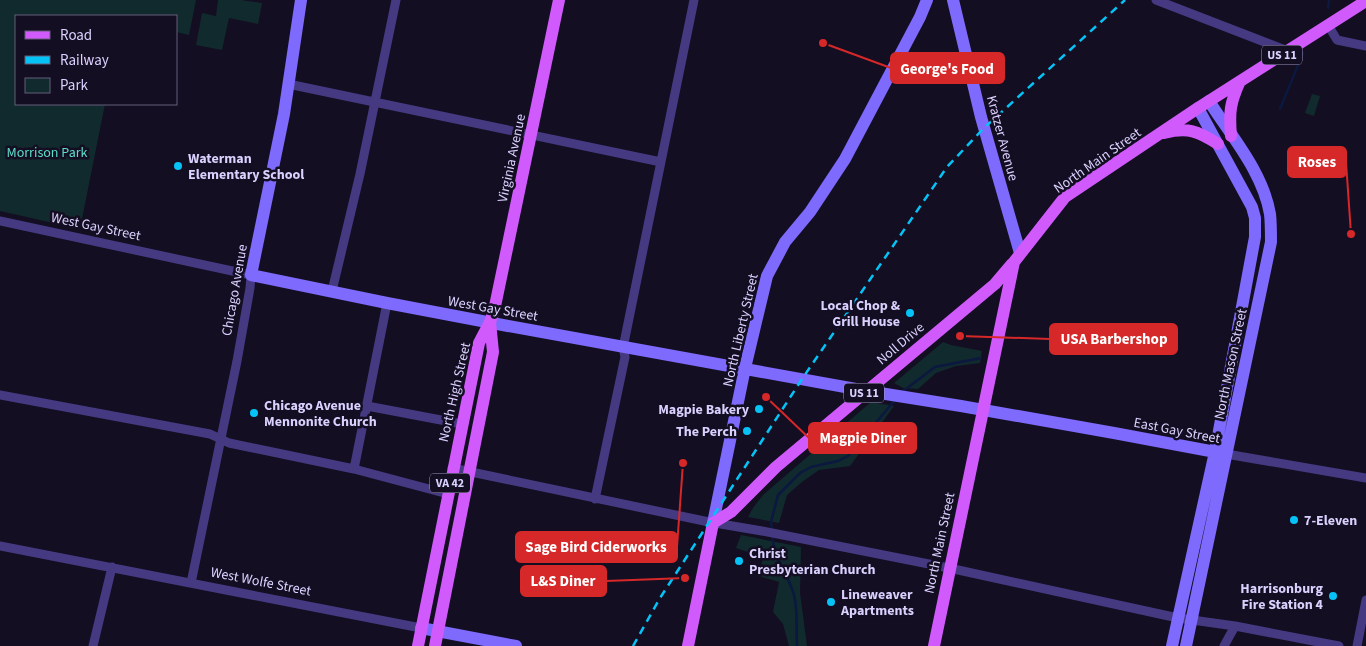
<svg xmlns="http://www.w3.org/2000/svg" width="1366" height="646" font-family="'Source Sans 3',sans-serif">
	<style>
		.green { fill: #112a2d }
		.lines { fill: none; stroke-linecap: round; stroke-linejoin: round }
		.stream { stroke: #0b183f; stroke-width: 2.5 }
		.street { stroke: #453a81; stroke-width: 9 }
		.secondary { stroke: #7e6afc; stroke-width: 12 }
		.primary { stroke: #d15afc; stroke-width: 12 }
		.rail { stroke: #05c3f6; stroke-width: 2.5; stroke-dasharray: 8 6; stroke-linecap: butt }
		.poi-dot { fill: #05c3f6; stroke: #140e23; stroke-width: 2 }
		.labels { text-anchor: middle; stroke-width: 5; stroke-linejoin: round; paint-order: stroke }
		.shield { fill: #140e23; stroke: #9f96bc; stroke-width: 1 }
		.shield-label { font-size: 12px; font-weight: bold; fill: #dbd1fe }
		.street-label { font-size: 14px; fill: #dbd1fe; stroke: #140e23 }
		.park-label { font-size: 14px; fill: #5eddcb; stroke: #140e23 }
		.poi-label { font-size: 14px; font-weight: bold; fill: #dbd1fe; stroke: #140e23; text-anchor: start }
		.leader { fill: none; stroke: #d62828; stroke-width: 2 }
		.callout-dot { fill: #d62828; stroke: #140e23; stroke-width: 2 }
		.callout { fill: #d62828; stroke: #d62828; stroke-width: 2 }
		.callout-label { font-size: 15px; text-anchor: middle; font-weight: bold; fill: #fff }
	</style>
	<rect width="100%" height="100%" fill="#140e23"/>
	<path class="green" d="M0,0h196l-7,35 -13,-3v-16h-160v88h89l-25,125 -80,-18z
		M218,0h23l21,3 -4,21 -29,-6 -7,32 -26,-5 6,-32 14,3z
		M1312,94l8,2 -6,20 -9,-3z
		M943,342l8,3 31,6 -2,12 -24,3 -20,7 -18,16 -15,-1 -9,-5z
		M871,402l23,4 -44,60 -31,4 -17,12 -15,13 -8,28 -31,-6 5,-9 10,-13z
		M741,535l60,12 -1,46 7,53h-18l-6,-22 -10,-12 6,-30 -20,-6 4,-19 -27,-9z"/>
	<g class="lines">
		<path class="stream" d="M1328,8l1,-8
			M1280,109l23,-56
			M902,392l33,-25 46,-9
			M772,530l-1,-8 7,-27 22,-22 11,-6 27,-6 10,-5 47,-56
			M772,536c2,22 16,38 22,59 4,14 2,36 3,51"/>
		<path class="street" d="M1156,0l132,51
			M1328,25l9,15 29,6
			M288,84l373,78
			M0,221l251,54 -1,13 -13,73 -46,222
			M332,291l28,-117 36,-174
			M0,395l210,39 19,9 125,26 94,25
			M367,406l95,18
			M1226,454l140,24
			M452,468l257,54 53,9 187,37 229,50 57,8 104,20
			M354,469l33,-166
			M595,499l30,-142 -2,-10 2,-9 69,-338
			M0,546l421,82
			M93,646l19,-79
			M1224,646l11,-20
			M1357,646l9,-46"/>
		<path class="secondary" d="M301,0l-17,114 -33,161 136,28 121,23 359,65 94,15 153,27 112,21
			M953,0l28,117 39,136
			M713,523l32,-155 22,-92 18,-34 25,-30 35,-53 75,-142 7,-17
			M421,628l95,18
			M1172,646l43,-194 40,-215v-19l-3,-11 -54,-99
			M1186,646l85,-404c0,-9 0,-19 -1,-28 -7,-42 -39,-78 -61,-113"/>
		<path class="primary" d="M1164,133c24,-6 34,-2 54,11
			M1231,136c-2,-24 -1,-33 9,-55
			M418,646l61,-303 11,-21 4,-11 65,-311
			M435,646l58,-294 -3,-30
			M688,646l25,-123 18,-11 45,-45 219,-183 17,-20
			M934,646l80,-384 51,-65 133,-89 168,-107"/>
		<path class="rail" d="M633,646l27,-48 142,-219 145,-212 37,-39 141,-128"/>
	</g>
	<g class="poi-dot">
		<circle cx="178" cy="166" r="5"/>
		<circle cx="910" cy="313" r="5"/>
		<circle cx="759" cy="409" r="5"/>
		<circle cx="254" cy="413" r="5"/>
		<circle cx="747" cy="431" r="5"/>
		<circle cx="1294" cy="520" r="5"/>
		<circle cx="739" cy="561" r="5"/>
		<circle cx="1333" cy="596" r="5"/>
		<circle cx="831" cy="602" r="5"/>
	</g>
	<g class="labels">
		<g class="shield">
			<rect x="1262" y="45.5" width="40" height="19" rx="4"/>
			<rect x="844" y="383.5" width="40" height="19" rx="4"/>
			<rect x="430" y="473.5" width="40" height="19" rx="4"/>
		</g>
		<g class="shield-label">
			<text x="1282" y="59">US 11</text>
			<text x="864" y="397">US 11</text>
			<text x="450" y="487">VA 42</text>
		</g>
		<g class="street-label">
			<text transform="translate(1003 138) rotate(75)" y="5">Kratzer Avenue</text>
			<text transform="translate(511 158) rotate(-78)" y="5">Virginia Avenue</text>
			<text transform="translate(1097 160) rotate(-35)" y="5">North Main Street</text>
			<text transform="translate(96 226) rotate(12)" y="5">West Gay Street</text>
			<text transform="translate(234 290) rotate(-80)" y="5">Chicago Avenue</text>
			<text transform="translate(493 308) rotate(10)" y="5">West Gay Street</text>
			<text transform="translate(740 330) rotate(-77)" y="5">North Liberty Street</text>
			<text transform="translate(900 343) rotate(-40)" y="5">Noll Drive</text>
			<text transform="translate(1230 364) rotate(-78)" y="5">North Mason Street</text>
			<text transform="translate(454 392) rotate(-77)" y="5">North High Street</text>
			<text transform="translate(1177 430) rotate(11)" y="5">East Gay Street</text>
			<text transform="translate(939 543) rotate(-78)" y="5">North Main Street</text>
			<text transform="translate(261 581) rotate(11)" y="5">West Wolfe Street</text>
		</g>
		<g class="park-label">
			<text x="47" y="157">Morrison Park</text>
		</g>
		<g class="poi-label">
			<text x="188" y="163">Waterman<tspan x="188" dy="16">Elementary School</tspan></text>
			<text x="900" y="310" text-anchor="end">Local Chop &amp;<tspan x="900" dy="16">Grill House</tspan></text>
			<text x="264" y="410">Chicago Avenue<tspan x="264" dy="16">Mennonite Church</tspan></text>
			<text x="749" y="414" text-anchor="end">Magpie Bakery</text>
			<text x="737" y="436" text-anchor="end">The Perch</text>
			<text x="1304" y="525">7-Eleven</text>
			<text x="749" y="558">Christ<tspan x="749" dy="16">Presbyterian Church</tspan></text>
			<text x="1323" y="593" text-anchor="end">Harrisonburg<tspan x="1323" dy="16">Fire Station 4</tspan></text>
			<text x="841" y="599">Lineweaver<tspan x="841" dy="16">Apartments</tspan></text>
		</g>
	</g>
	<path class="leader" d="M823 43L891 68M1351 234L1346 162M960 336L1050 339M766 397L809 438M683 463L677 547M685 578L606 581"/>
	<g class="callout-dot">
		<circle cx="823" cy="43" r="5"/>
		<circle cx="1351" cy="234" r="5"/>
		<circle cx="960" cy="336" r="5"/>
		<circle cx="766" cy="397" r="5"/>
		<circle cx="683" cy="463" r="5"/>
		<circle cx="685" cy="578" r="5"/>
	</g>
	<g class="callout">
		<rect x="891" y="53" width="113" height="30" rx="5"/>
		<rect x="1288" y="147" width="58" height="30" rx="5"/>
		<rect x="1050" y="324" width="127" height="30" rx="5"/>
		<rect x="809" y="423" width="107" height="30" rx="5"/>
		<rect x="516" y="532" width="161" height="30" rx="5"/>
		<rect x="521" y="566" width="85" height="30" rx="5"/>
	</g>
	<g class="callout-label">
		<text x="947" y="74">George's Food</text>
		<text x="1317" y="167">Roses</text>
		<text x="1114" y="344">USA Barbershop</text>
		<text x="863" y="443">Magpie Diner</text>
		<text x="596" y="552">Sage Bird Ciderworks</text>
		<text x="563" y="586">L&amp;S Diner</text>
	</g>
	<rect x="15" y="15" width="162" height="90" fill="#140e23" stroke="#645c7b"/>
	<rect x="25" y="31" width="25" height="8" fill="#d15afc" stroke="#645c7b"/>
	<text x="60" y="40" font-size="15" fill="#dbd1fe">Road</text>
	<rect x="25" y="56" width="25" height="8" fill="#05c3f6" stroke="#645c7b"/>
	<text x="60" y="65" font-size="15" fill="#dbd1fe">Railway</text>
	<rect x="25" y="78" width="25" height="15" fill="#112a2d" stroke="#645c7b"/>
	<text x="60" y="90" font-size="15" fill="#dbd1fe">Park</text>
</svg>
